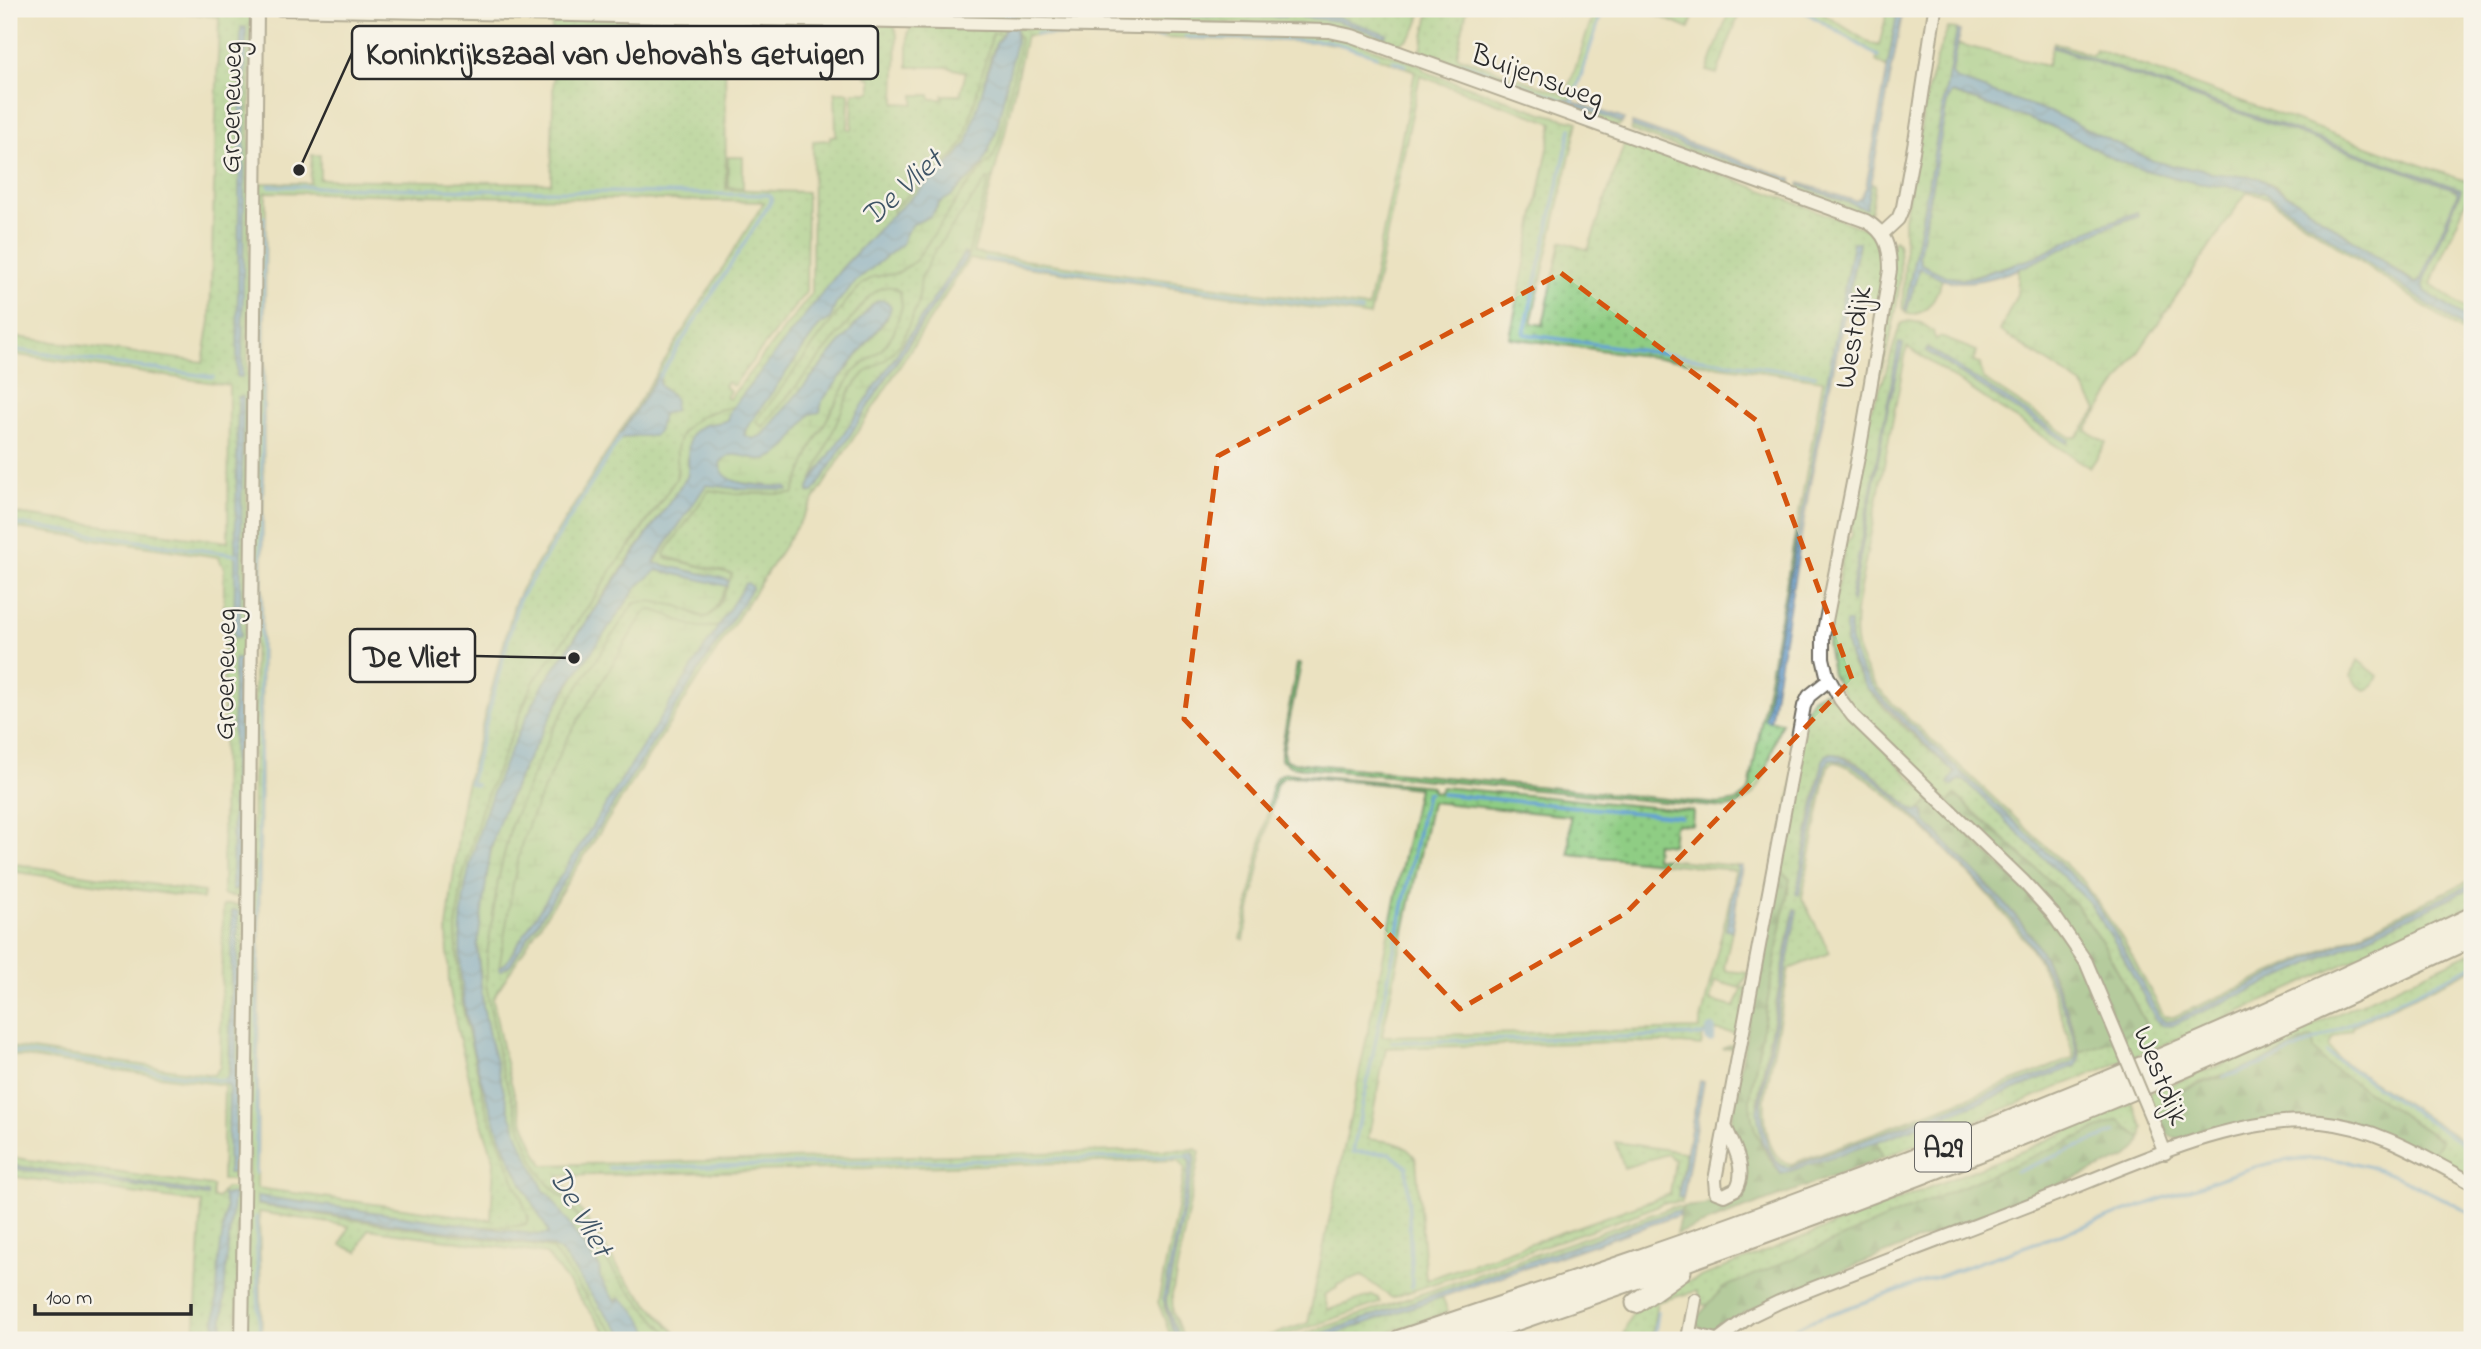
<svg xmlns="http://www.w3.org/2000/svg" width="2481" height="1349" font-family="'Indie Flower',sans-serif">
	<style>
		.grass { fill: url(#grass-dots); stroke: #5d7c58; stroke-width: 2; fill-rule: evenodd }
		.forest { fill: url(#forest-firs); stroke: #4f6e4e; stroke-width: 2 }
		.wetland { fill: url(#wetland-marsh); stroke: #5d7c58; stroke-width: 2 }
		.garden { fill: #8fcd84; stroke: #5d7c58; stroke-width: 2 }
		.water { fill: url(#water-waves); stroke: #476680; stroke-width: 2 }
		.lines { fill: none; stroke-linecap: round; stroke-linejoin: round }
		.stream { stroke: #63a0d4; stroke-width: 3.5 }
		.canal { stroke: #63a0d4; stroke-width: 10 }
		.minor-casing { stroke: #6e6b60; stroke-width: 16 }
		.highway-casing { stroke: #6e6b60; stroke-width: 23 }
		.minor { stroke: #fff; stroke-width: 12 }
		.highway { stroke: #fff; stroke-width: 19 }
		.minor-bridge-casing { stroke: #6e6b60; stroke-width: 16; stroke-linecap: butt }
		.minor-bridge { stroke: #fff; stroke-width: 12 }
		.marked { fill: none; stroke: #d5540f; stroke-width: 5; stroke-dasharray: 14 9; stroke-linejoin: round }
		.labels { text-anchor: middle; stroke-width: 5; stroke-linejoin: round; paint-order: stroke }
		.shield { fill: #f7f3e8; stroke: #686764; stroke-width: 2 }
		.shield-label { font-size: 28px; font-weight: bold; fill: #2b2b2b }
		.street-label { font-size: 30px; fill: #2b2b2b; stroke: #f7f3e8 }
		.water-label { font-size: 32px; font-style: italic; fill: #3f5466; stroke: #f7f3e8 }
		.leader { fill: none; stroke: #2b2b2b; stroke-width: 2.5 }
		.callout-dot { fill: #2b2b2b; stroke: #f7f3e8; stroke-width: 2.5 }
		.callout { fill: #f7f3e8; stroke: #2b2b2b; stroke-width: 2.5 }
		.callout-label { font-size: 32px; text-anchor: middle; font-weight: bold; fill: #2b2b2b }
	</style>
	<defs>
		<pattern id="grass-dots" width="8" height="8" patternUnits="userSpaceOnUse" patternTransform="scale(1.75)"><rect width="8" height="8" fill="#8fcd84"/><path d="M2 2h.1M6 6h.1" fill="none" stroke="#7cb072" stroke-width="1.8" stroke-linecap="round"/></pattern>
		<pattern id="forest-firs" width="22" height="20" patternUnits="userSpaceOnUse" patternTransform="scale(1.75)"><rect width="22" height="20" fill="#73b072"/><path d="M5 1l3.5 6h-7zM16 11l3.5 6h-7z" fill="#5f8f5e"/></pattern>
		<pattern id="wetland-marsh" width="20" height="14" patternUnits="userSpaceOnUse" patternTransform="scale(1.75)"><rect width="20" height="14" fill="#8fcd84"/><path d="M1 5h8M5 5V1M11 12h8M15 12V8" fill="none" stroke="#7cb072"/></pattern>
		<pattern id="water-waves" width="16" height="10" patternUnits="userSpaceOnUse" patternTransform="scale(1.75)"><rect width="16" height="10" fill="#63a0d4"/><path d="M0 5q4-4 8 0t8 0" fill="none" stroke="#5283ac"/></pattern>
	</defs>
	<rect width="100%" height="100%" fill="#f7f3e8"/>
	<filter id="ink" filterUnits="userSpaceOnUse"><feTurbulence type="fractalNoise" baseFrequency=".0143" numOctaves="2"/><feDisplacementMap in="SourceGraphic" scale="14" xChannelSelector="R" yChannelSelector="G"/><feConvolveMatrix kernelMatrix="1 2 1 2 8 2 1 2 1" color-interpolation-filters="sRGB"/></filter>
	<filter id="wash" filterUnits="userSpaceOnUse"><feTurbulence type="fractalNoise" baseFrequency=".00686" numOctaves="4" result="noise"/><feDisplacementMap in="SourceGraphic" scale="28" xChannelSelector="R" yChannelSelector="G"/><feGaussianBlur stdDeviation="1.57" result="paint"/><feColorMatrix in="noise" values="0 0 0 0 0 0 0 0 0 0 0 0 0 0 0 0 0 1.4 0 .05"/><feComposite in="paint" operator="in"/></filter>
	<g filter="url(#wash)">
		<rect width="100%" height="100%" fill="#ebe2c1"/>
		<path class="grass" d="M158,9h57l28,3 1,-1 -14,-2h21l-8,884 -6,4 -14,-2 1,-327 -6,-11 -209,-30v-14l219,29 1,-157 -220,-31v-18l194,26 7,-41 9,-304zM246,27l-4,349 -1,1 -4,-1 4,-348zM243,397l-9,239 4,-238zM234,659h6l-2,230 -6,1z
			M468,9h297l-4,4z
			M770,9h130l104,4v6l-109,-2 -2,-3 -8,2 -112,-3z
			M1035,9h387c-4,19 -8,32 -30,36l-75,-20 -302,-6 2,-6 17,1zM1053,10l233,3v3l-233,-3z
			M1430,9h37l-10,47 109,39 29,-86h7l-29,89 -7,2 -1,2 57,21 -5,4 -161,-58 -1,-5 -34,-14z
			M1629,9h67l-7,20 -42,-18 -9,1z
			M1730,9h11l-24,65 -10,-3z
			M1802,9h14l54,34 9,3 9,-37h10l-11,59 -11,-7 2,-6z
			M552,18l239,4 4,5v6l-5,-6 -57,-1 -8,6 1,157 81,3 -1,100 -73,94 -6,-4 -3,3 6,6 -4,6 3,2 83,-106 1,-152 17,-1v-4h6l-1,-44h14l-1,37 4,1 1,-38h18v-14l-5,-1v-8h-18v-14l-9,-1 -3,-3 -1,-14 13,-14 46,2 3,10 -2,68 19,1v-9h16l1,4h12v-4h17l6,-23 -20,-5h-38v-32l3,-10 93,3 -2,6h-9l-29,107 -9,13 -62,55v5l-51,54 -109,139 -27,6 -25,20 -5,46 -148,214 -46,115 -19,68 -7,52 3,58 6,33 21,89 41,102 1,12c-9,7 -34,4 -46,5l-225,-30v8l294,43 53,73 18,19h-10l-66,-86 -178,-25 -10,23 -17,-7 8,-19 -90,-14 3,128h-16l14,-1157h50l2,-28h8v24l231,4 3,-121 -2,-1zM266,192l498,10 -242,386 -8,17 -51,192 -16,131 2,57 8,44 20,80 17,51 -3,60 -234,-32zM660,374l1,1 -2,10 13,10v17l-10,2 -10,22h-20l-12,4 -2,-2z
			M1015,28l303,6 32,6 73,26v3l6,4 117,41 32,8 -47,201 12,2 18,-84 27,9 38,-111 242,91c21,24 16,46 11,75l-31,-6 11,-56c-37,158 -68,317 -94,477l17,2c-16,33 -11,78 -56,86l-422,-40 -14,-2 -9,-7v-8l16,-87h4l-18,88 2,7 6,3 426,42c12,-1 25,-2 32,-14l74,-410 -313,-42 43,-215 -133,-47 -50,240 -401,-57 -476,739c9,56 23,117 50,167l653,-16 4,3 -28,143 1,17 11,28h-4l-14,-37 1,-7 28,-141 -8,3 4,5 -27,144 12,33h-4l-14,-38 27,-134 -6,-8 -621,16 67,102 57,62h-8l-56,-62 -51,-77 -20,-18 -8,-11 -13,-30 -26,-79 -14,-78 1,-30 11,-75 13,-55 35,-83 28,-49 57,-86c11,-12 38,-5 52,0 7,3 16,13 25,9 12,-6 19,-30 24,-42l-69,-18 46,-66 19,3 65,1 19,-48 41,-74 29,-23 12,-17 8,-26 -2,-14 -30,4 -107,131 -8,-5 91,-120 15,-17 12,-8 25,-4 18,-13 50,-73 27,-30 14,-57 11,-65zM1026,35l295,7 29,5 65,24 -47,237 -395,-55 32,-120zM967,255l-156,238 -3,-1 3,-9 122,-186zM745,584l7,4 -242,377 -10,6z
			M1948,28l9,1 -52,280 13,-40 4,-1 20,12c-7,17 -13,37 -35,34l-5,-6 3,-50 -1,-39 23,-127 13,-44z
			M2054,42l38,13 3,-6 365,130 12,2v6l-41,97 41,29v10l-47,-32 -3,-6 39,-95 -408,-145z
			M1632,127l159,56 -3,4 -157,-56z
			M1870,183l5,1 -4,26 -4,5 -68,-24v-6l66,24z
			M2249,189l18,4 205,141v5l-204,-141 -21,-6z
			M1895,240l3,3c8,38 -9,108 -23,145l17,-145z
			M1909,321l12,2 12,8 2,8 6,-2 36,14 -4,11 7,2 3,15 88,58h6l20,-27 1,2 -12,18 20,13 -16,25 -183,-121 -50,257c-6,42 2,64 31,95l196,183 40,59 40,75 9,1 177,-79 122,-59v5l-294,135 -13,3 -6,-6 -41,-78 -33,-50 -204,-191c-20,-22 -33,-44 -31,-75h-3c-2,17 0,33 8,48 16,32 72,77 100,103l-6,9 3,4 7,-6 6,1 115,110 16,20 22,36 40,75 7,4 140,-60 167,-78v17l-265,122 -324,131 -6,-17 199,-75 4,-8v-6l43,-16 23,-12 -43,-81 -27,-38 -120,-110 -8,7 -95,-92 -21,-36 -5,-31 18,-99 7,-8 -1,-21 19,-104 13,-30 16,-53 3,-5zM1900,343l3,1 -18,77 -33,181 -2,-3zM1929,348l138,95 -140,-91z
			M2358,660l20,16 -5,10 -7,4 -9,-5 -6,-9z
			M1823,692l8,4 101,103 -11,10 2,2 -7,1c-26,-20 -51,-54 -86,-59l-7,8 -7,29 -20,104h3l26,-128 5,-7c14,1 28,9 39,17 31,23 58,53 85,81 27,28 56,55 77,88 19,29 43,79 46,114l-4,4 -287,105c-21,-11 -24,-44 -25,-66l36,-192 -3,-1 -37,193 5,39 10,20c-14,-20 -23,-40 -22,-64l40,-218 -13,-12 30,-160 5,-9zM1835,762c45,10 178,154 202,196 17,32 28,66 37,100l-283,106c-25,-5 -27,-45 -26,-66l24,-129 41,-16 -28,-55 25,-128 2,-5z
			M1285,773l146,13 3,6h5l3,-5 251,24 -1,14 -13,-1 -5,2 -2,19 -16,-2 -1,15 83,8 -11,64 5,1 -8,37 3,3 22,2 -9,15 -25,-7 -5,20 25,6 7,-18 6,-4 -12,60 -4,3 -10,1 12,-5 3,-11 -28,-3 -6,4 -2,12 -31,-3 -46,-1 -238,6 -18,91c20,3 36,1 48,20l10,121 244,-86 5,-34 -8,-6 -43,14 -9,-26 70,10 -7,45 5,1 -1,4 -19,1 -23,10 -248,85 -30,-22 -25,9v3l-13,7 4,15 45,-15 5,3 2,5 -108,37h-16l52,-17 110,-535 -121,-12c-9,0 -16,0 -21,9l-32,155 -3,-1 32,-155 5,-8zM1431,802l139,14 -1,38 165,16 -1,15 -34,144 -317,7z
			M9,863l195,29 -1,7 -194,-28z
			M229,904l11,1 4,6 -4,266 -2,3h-16l2,-95 -215,-30v-8l205,28 6,-8 3,-161zM232,911h6l-4,262 -6,-1 1,-86 -6,-5 4,-3 2,-7z
			M2472,952v17l-120,57v3l-20,9 -3,9 10,12 133,88v31l-41,-23 10,-15 -115,-76 -12,-15v-10l-4,-1c-16,8 -32,18 -49,25 -24,9 -95,23 -102,47l-4,2 -8,-18 127,-51z
			M2132,1102l11,26 -2,11 -22,-19 -388,165 -13,8 -8,11 -8,1 -5,-14 -40,11 -6,38h-30l12,-30 37,-25 23,-5 337,-132z
			M9,1157l204,29v12h5l7,-10h13l-1,152h-13l-2,-3 4,-71 8,-72 -11,1 3,12 -7,53 -5,80h-20l8,-137 -193,-27v-8l199,28v-3l-199,-28z
			M1673,1207h9l-2,8 -1,-4h-4l-372,129h-16z
			M1442,1297l6,15 -81,28h-50z"/>
		<path class="forest" d="M1955,795l121,110 27,38 43,82 -25,12 -30,-72 -143,-163z
			M1932,799l108,107 41,58 33,76 -34,12c-12,-41 -25,-83 -50,-118 -31,-42 -71,-76 -106,-114l1,-7 -4,-4z
			M1777,867l13,12 -40,218c-1,30 13,54 31,77l96,-33 6,17 -207,76 6,-27 22,-2 35,-16 -9,-64z
			M2310,1038h4v11l12,15 115,77 -10,14 -90,-35 -158,20c-20,-3 -23,-11 -28,-28l12,-16 98,-35z
			M2119,1120l22,19 -3,8 -10,10 -339,135 -45,21 -30,20 -11,-3 -6,-6 -1,-6 27,-30z"/>
		<path class="wetland" d="M1015,31l5,8 -2,15 -19,87 -6,16 -27,30 -50,73 -18,13 -25,4 -12,8 -15,17 -90,120 7,5 107,-131c10,-8 19,-14 30,-4l2,14 -8,26 -12,17 -29,23 -41,74 -19,48 -65,-1 -19,-3 -45,64 1,4 67,16 -3,7 -75,-18 52,-78 82,3c-19,-5 -68,2 -68,-25 14,-20 33,3 52,-6 16,-6 27,-29 38,-43l10,-2 2,-11 65,-83 -12,-16 -3,3 -109,130 -10,4 -8,-2 1,-8 73,-103 11,-7 6,-15 21,-24 45,-36 4,-11 7,-9 18,-8 9,-13 11,-7 31,-30 14,-34 20,-91z
			M993,33l9,1c-19,23 -19,80 -34,108 -12,23 -55,54 -75,72v-5l62,-55 9,-13z
			M1958,44l89,22 5,-19 395,139 11,6 -37,87 -5,4 -140,-97 -17,-8 -48,-5 -12,-4h-10l-36,-8 -100,-48 -98,-34 -3,-6z
			M1951,93l107,36 58,31 24,9 57,14 52,6 -151,223 -16,-27 -82,-54 17,-37 2,-26 83,-40 36,-12 -1,-4 -41,15 -62,31 -68,20 -19,-1 -26,-13 -2,-8 28,-153z
			M987,179l2,1 -21,75 -4,-1 -153,229 39,-92 15,-18 20,-13 16,-17 17,-39 3,-26 13,-26z
			M733,407l-7,14 -22,4 -17,33 2,13 -2,6c-103,149 -231,298 -226,491 2,58 23,126 44,179 12,31 31,56 44,85l-5,4 -62,-9c14,-2 30,1 44,-2l3,-7 -43,-110 -21,-89 -6,-33 -3,-58 7,-52 19,-68 51,-125 65,-90 16,-27 18,-21 44,-66c4,-10 0,-18 1,-28 2,-29 30,-40 56,-44z
			M655,570l48,9 24,7 -13,24 -5,6 -6,1 -25,-11 -29,-5 -15,2 -60,90 -21,36 -42,96 -13,55 -11,74 -1,31 14,78 26,79 13,30 8,11 20,18 51,77 56,62h-22c-5,-16 -19,-34 -34,-42l-1,3 -3,-1 -14,-22 -1,-12 -11,-11 -41,-63 -2,1 -22,-45 -13,-34 -17,-59 -10,-49 -6,-65 12,-80 6,-28 6,-17 41,-86 40,-66 56,-78z
			M652,610c28,6 34,22 68,16l-214,337 -7,5 14,-84 8,-38 11,-31 33,-73 72,-118 9,-13z
			M257,1204l294,42 10,6 41,57 26,31h-6l-18,-19 -53,-73 -211,-30z"/>
		<path class="garden" d="M728,157h15v31l-15,-1z"/>
		<path class="water" d="M900,9l135,1v4l-17,-1 -3,2 1,26 -20,91 -14,34 -31,30 -12,7 -8,13 -18,8 -7,9 -4,11 -45,36 -21,24 -6,15 -11,7 -73,103 -2,6 9,4 10,-4 109,-130 7,-5 7,1 5,6 -2,7 -67,87 -2,11 -10,2c-11,14 -22,37 -38,43 -19,9 -38,-13 -52,6 1,26 47,22 66,24l2,3 -47,-1 -35,-4 -51,75 -1,3 68,15 7,3 -2,5 -70,-16 -19,16 -72,102 -44,82 -21,46 -10,31 -14,101 6,58 6,30 21,78 13,33 22,46 2,-1c18,25 33,51 52,74l1,12 14,22 3,1 3,-3c14,9 27,26 32,42h-24l-26,-31 -41,-57 -10,-6 -294,-42v-8l282,39 9,-1v-4c-59,-97 -104,-231 -82,-346 14,-72 44,-139 79,-202l142,-205c5,-16 -7,-44 17,-52 8,-2 15,-1 23,-5l3,-9 112,-143 46,-49 68,-62 11,-14 29,-99 8,-12v-19z
			M1898,9h5l-37,200 -67,-24 1,-2 55,18 6,-3 5,-11z
			M1053,10l233,3v4l-233,-3z
			M1301,13l37,4 49,17 -2,3 -48,-16 -36,-4z
			M241,27l5,1 -4,349h-5z
			M1957,30l3,1 -8,42 3,6 98,34 100,48 35,8 11,-1 12,5 48,5 38,23 117,82h4l3,-4 36,-85v-4l-405,-143 1,-2 408,144 -39,96 3,6 47,32v11l-208,-142 -67,-9 -57,-14 -24,-9 -58,-31 -105,-36 -3,1 -3,9 -28,153 2,8 27,13 13,2 12,-2 61,-19 62,-31 41,-15 1,4c-55,15 -133,75 -190,65 -11,-2 -19,-10 -29,-13l-12,42 -2,-1z
			M1566,99l58,20 -2,4 -57,-21z
			M1632,123l160,56 -1,4 -159,-56z
			M1853,242h6l-49,243 -40,236 -5,-1 14,-83z
			M964,253l3,4 -56,82 -94,148 -4,5h-5l3,-9z
			M1899,343l4,1 -18,77 -33,181 -2,-3z
			M1928,348l141,92 -2,3 -141,-92z
			M659,374l2,1c-7,13 7,15 14,25l-1,11 -12,3 -3,16 -5,6h-22l-14,3z
			M238,397h5l-3,240h-6z
			M748,583l4,5 -242,377 -10,6 -1,-3 7,-5 239,-379z
			M1846,622h4c-2,31 12,53 31,75l204,191 33,50 41,78 6,6 8,-1 299,-137v4l-167,78 -134,60 -8,-1 -7,-5 -38,-73 -30,-46 -123,-120 -6,-1 -7,6 -4,-3 7,-10 -89,-86 -16,-29 -4,-15z
			M234,659h6l-2,231h-6z
			M1833,753l33,16 48,42h9l3,11 79,82 26,32 11,18 23,51 15,54 -4,7 -203,77 -92,31 -19,-33 -5,-29 37,-203 3,1 -36,192c1,20 4,63 29,66l283,-105 4,-5c-3,-34 -27,-84 -46,-113 -21,-33 -50,-60 -77,-88 -27,-28 -54,-58 -85,-81 -11,-8 -25,-16 -39,-17l-5,7 -26,129 -3,-1 27,-133 3,-6z
			M1738,866h4l-10,65 -6,-1z
			M232,910l6,1 -3,262h-7l1,-87 -6,-5 5,-5 2,-8z
			M1700,1081l4,1 -21,116 -5,-1z
			M1187,1153l7,1 1,3 -29,142 1,7 13,34h-4l-13,-42 27,-135z
			M9,1165l199,28v3l-199,-28z
			M234,1193l-8,73 -4,71 2,3h-10l5,-80 7,-53 -3,-12z
			M1675,1211h4v4l-362,125h-14z"/>
		<g class="lines">
			<path class="stream" d="M1800,9l78,47
				M1036,34l127,3
				M1185,37l144,4 48,15
				M1393,61l12,4
				M1462,63l106,39
				M1572,103l31,-94
				M1571,129l-47,205 291,41
				M269,186l500,9 3,3 -2,5 -111,174
				M985,259l376,52
				M9,349l204,28
				M9,523l229,32
				M476,785l-6,-2 48,-182 103,-165
				M1442,794l239,23
				M1392,1042l318,-7
				M9,1051l216,30
				M2327,1053l145,97
				M2224,1077l47,-16 201,-95
				M609,1168l582,-12
				M2016,1172l99,-40
				M256,1173l8,-956
				M256,1217l4,123
				M1412,1287l-5,-120 -18,-14 -36,-1 73,-359h3
				M1654,1340l4,-28
				M1773,1340l37,-19 432,-150c94,-31 148,0 230,43"/>
			<path class="canal" d="M1710,1038l1,-8"/>
		</g>
	</g>
	<g filter="url(#ink)">
		<g class="lines">
			<defs>
				<path id="minor" d="M280,9l1049,22 23,5 514,185c20,11 24,27 24,49l-30,177 -37,189v22l4,17 13,24 13,17 170,165 30,33 33,48 32,76
					M1883,233l15,-14 5,-12 13,-72 19,-126
					M2152,1119l13,34
					M1725,1126c8,18 23,45 11,63l-12,6 -8,-3 -1,-12 89,-474 5,-10 20,-16
					M1695,1300l-6,33 27,7
					M242,1340l6,-407 9,-924
					M1718,1340l32,-24 29,-14c89,-36 179,-69 268,-104 81,-31 186,-84 274,-76 56,5 103,35 151,61"/>
				<path id="highway" d="M1636,1303l45,-32
					M1400,1340c131,-44 264,-87 394,-136 230,-85 458,-180 678,-287
					M1459,1340c223,-76 445,-155 663,-246 118,-49 234,-103 350,-157"/>
			</defs>
			<use href="#minor" class="minor-casing"/>
			<use href="#highway" class="highway-casing"/>
			<use href="#minor" class="minor"/>
			<use href="#highway" class="highway"/>
			<defs>
				<path id="minor-bridge" d="M2118,1038l34,81"/>
			</defs>
			<use href="#minor-bridge" class="minor-bridge-casing"/>
			<use href="#minor-bridge" class="minor-bridge"/>
		</g>
	</g>
	<path d="M0 0H2481V1349H0ZM1561,273l195,147 96,259 -226,234 -166,96 -276,-290 34,-263z" fill="#ebe2c1" fill-opacity=".55" fill-rule="evenodd"/>
	<path class="marked" d="M1561,273l195,147 96,259 -226,234 -166,96 -276,-290 34,-263z"/>
	<g class="labels">
		<rect class="shield" x="1915" y="1122.5" width="56" height="49" rx="5"/>
		<g class="shield-label">
			<text x="1943" y="1157">A29</text>
		</g>
		<g class="street-label">
			<text transform="translate(1538 75) rotate(20)" y="10">Buijensweg</text>
			<text transform="translate(230 107) rotate(-89)" y="10">Groeneweg</text>
			<text transform="translate(1852 337) rotate(-80)" y="10">Westdijk</text>
			<text transform="translate(224 674) rotate(-89)" y="10">Groeneweg</text>
			<text transform="translate(2162 1075) rotate(68)" y="10">Westdijk</text>
		</g>
		<g class="water-label">
			<text transform="translate(901 187) rotate(-42)" y="11">De Vliet</text>
			<text transform="translate(582 1211) rotate(60)" y="11">De Vliet</text>
		</g>
	</g>
	<path class="leader" d="M299 170L352 53M574 658L475 656"/>
	<g class="callout-dot">
		<circle cx="299" cy="170" r="7"/>
		<circle cx="574" cy="658" r="7"/>
	</g>
	<g class="callout">
		<rect x="352" y="26" width="526" height="53" rx="7"/>
		<rect x="350" y="629" width="125" height="53" rx="7"/>
	</g>
	<g class="callout-label">
		<text x="615" y="64">Koninkrijkszaal van Jehovah's Getuigen</text>
		<text x="412" y="667">De Vliet</text>
	</g>
	<rect width="2481" height="1349" fill="none" stroke="#f7f3e8" stroke-width="35"/>
	<path d="M35 1304v10h156v-10" fill="none" stroke="#2b2b2b" stroke-width="3.5"/>
	<text x="46" y="1304" font-size="21" fill="#2b2b2b" stroke="#f7f3e8" stroke-width="5" paint-order="stroke">100 m</text>
</svg>
